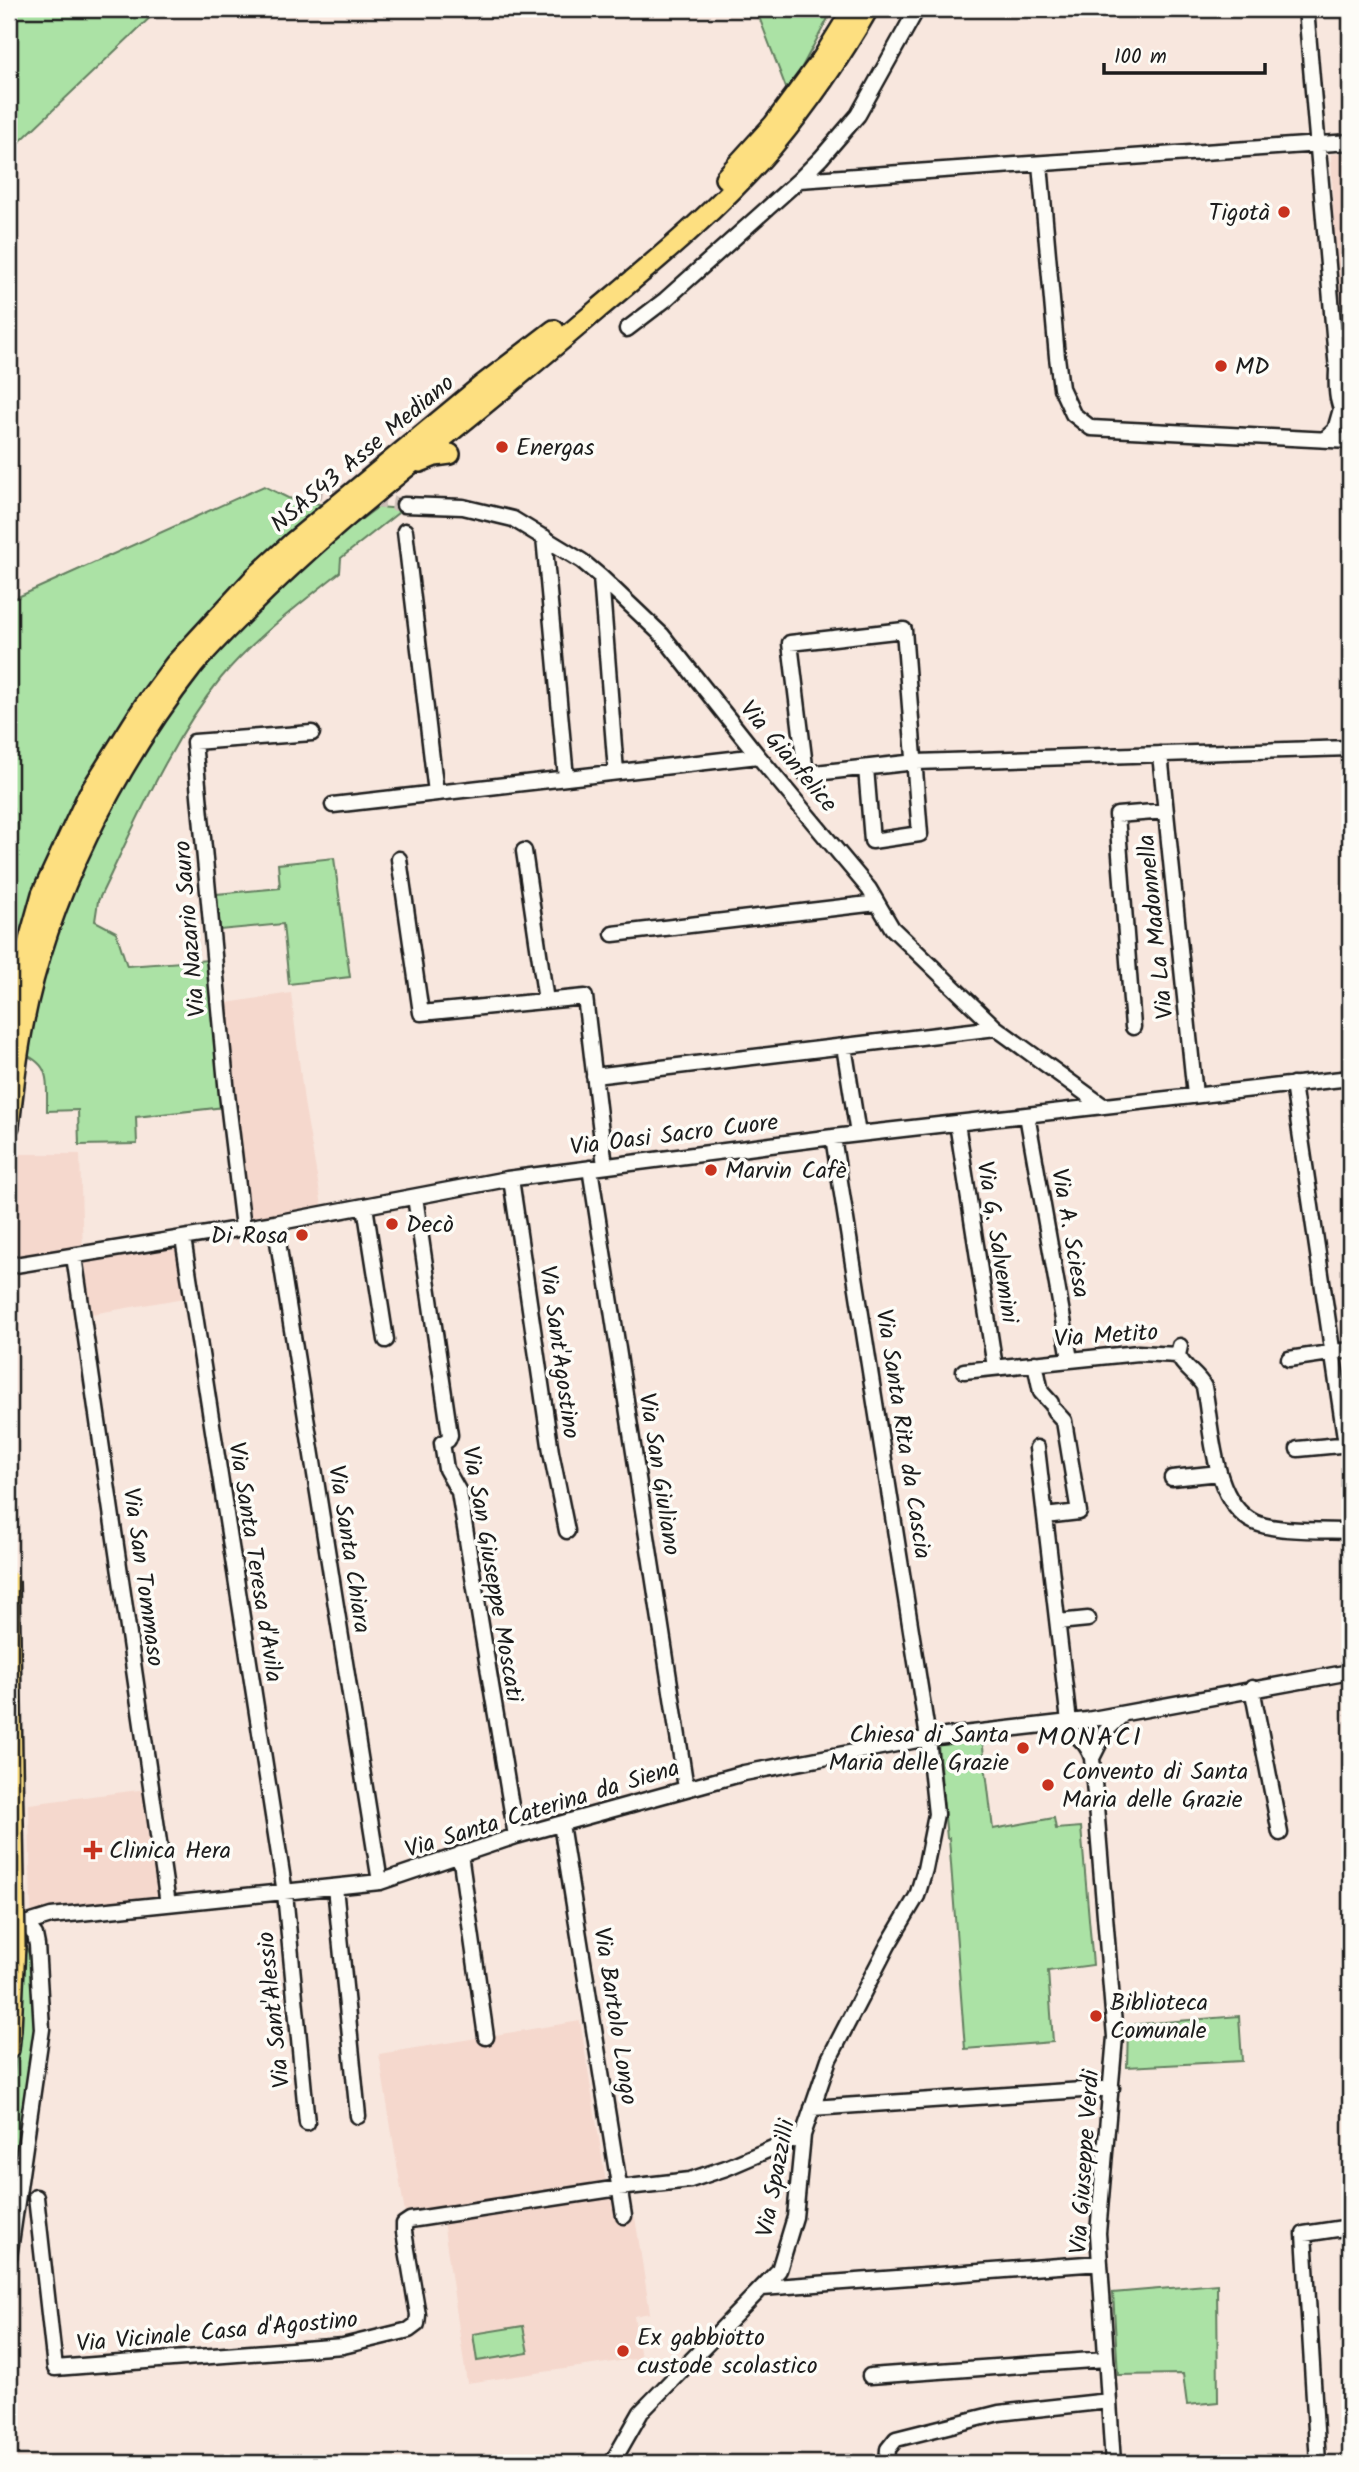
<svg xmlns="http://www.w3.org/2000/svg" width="1359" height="2472" font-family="Kalam,sans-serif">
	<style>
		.built { fill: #f5d8cd }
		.green { fill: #abe2a5; stroke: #647f60; stroke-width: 2 }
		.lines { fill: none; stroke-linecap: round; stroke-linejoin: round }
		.minor-tunnel { stroke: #ccbeb7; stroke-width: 14; stroke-dasharray: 14 7; stroke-linecap: butt }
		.minor-casing { stroke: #1c1c1c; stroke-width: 19 }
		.highway-casing { stroke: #1c1c1c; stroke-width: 24 }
		.minor { stroke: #fdfcf7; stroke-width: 14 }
		.highway { stroke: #fddf80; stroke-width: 19 }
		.highway-bridge-casing { stroke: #1c1c1c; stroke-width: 24; stroke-linecap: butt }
		.highway-bridge { stroke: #fddf80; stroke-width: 19 }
		.poi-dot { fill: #c8321e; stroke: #fdfcf7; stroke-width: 2.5 }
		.labels { text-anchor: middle; stroke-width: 7; stroke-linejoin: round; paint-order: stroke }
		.poi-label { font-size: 24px; fill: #1c1c1c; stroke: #fdfcf7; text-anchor: start }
		.street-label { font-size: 24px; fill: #1c1c1c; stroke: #fdfcf7 }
		.neighbourhood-label { font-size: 26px; letter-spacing: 2px; fill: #1c1c1c; stroke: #fdfcf7 }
	</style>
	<rect width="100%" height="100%" fill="#f8e7de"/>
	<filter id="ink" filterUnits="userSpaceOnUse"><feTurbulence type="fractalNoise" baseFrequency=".0143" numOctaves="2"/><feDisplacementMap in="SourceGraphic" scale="14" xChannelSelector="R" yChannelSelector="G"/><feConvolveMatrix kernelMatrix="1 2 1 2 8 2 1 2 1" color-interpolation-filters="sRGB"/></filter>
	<g filter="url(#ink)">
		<path class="built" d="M1350,153v151l-13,1 -6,-151z
			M291,993l13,109 19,109 -85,14 -25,-220z
			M19,1154h61l3,98 -68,11z
			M175,1243l9,55 -92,16 -8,-56z
			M147,1789l14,107 -100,10 -30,6 -2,-108z
			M580,2021l28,173h9l4,26 14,-3 15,96 -16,3 7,42 -174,25 -24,-162 -36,5 -28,-172z"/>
		<path class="green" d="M9,9h150l-150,143z
			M756,9h77l-45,84z
			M264,486l24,12 37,7 -75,68 -155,262 62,-105 39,-52 37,-42 107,-101 38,-28 25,2 -62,49 -1,14c-40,32 -86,66 -119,106 -53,66 -86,147 -123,223l-3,20 21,11 11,34 82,-6 15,147 -88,10 1,27 -58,1 -1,-35 -31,1c0,-42 3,-47 -38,-64v-190l4,-49 -4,20v-227z
			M334,858l16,119 -61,7 -6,-60 -63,6 -3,-36 63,-6 -2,-24z
			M982,1739l11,90 61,-11 2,11 25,-2 12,138 -45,6 5,71 -88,7 -16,-211h-2l-9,-93z
			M23,1943c13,13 14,70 13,89 -5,64 -18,131 -27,196v-105l12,-116z
			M1239,2016l3,45 -115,6 1,-42z
			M1217,2284l1,118 -31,3 -4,-31 -65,1 -5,-82z
			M523,2326l5,27 -51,8 -4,-27z"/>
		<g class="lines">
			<path class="minor-tunnel" d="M309,491l95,14"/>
			<defs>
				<path id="minor" d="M1306,9l31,361c-1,20 -1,37 13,52
					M1040,164l17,193 4,31 12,26 18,14 259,13
					M799,180l551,-38
					M627,329l38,-29 134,-120 22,-22 37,-43 59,-106
					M1337,372l13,20
					M1325,439l10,-9 6,-21 9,-6
					M404,505l59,2 50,12 69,42 19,16 61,58 96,121 111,133 23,39 104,100 107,78
					M405,531l31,262
					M544,537l22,241
					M601,577l15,195
					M1160,754l35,341
					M866,768l6,73 48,-7 -16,-204 -114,13 16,131 110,-12 434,-14
					M333,805l425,-49
					M524,851l22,150
					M399,859l22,154 164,-16 20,169
					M613,934l264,-31
					M1133,1027l-16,-212 49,-4
					M844,1046l14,88
					M594,1076l402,-48
					M1293,1084l53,360
					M1027,1115l43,244
					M957,1123l38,244
					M590,1168l96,620
					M511,1179l40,273 16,79
					M415,1197l35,238 -2,5 -6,3 4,26 13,23 57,344
					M365,1206l21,134
					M275,1223l105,659
					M243,1228l-16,-134 -33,-352 118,-9
					M183,1238l102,655 22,230
					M74,1256l94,648
					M9,1266l266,-43 232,-44 326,-42 517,-59
					M1180,1346l-2,9c5,13 19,19 26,32 8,40 8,115 50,135 20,10 72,8 96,9
					M1289,1359l61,-9
					M1035,1363l6,29 10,11
					M964,1371l174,-18 40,2
					M1037,1448l32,274
					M1298,1449l52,-5
					M1172,1478l47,-5
					M1045,1516l34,-4 -15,-91 -10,-11
					M1058,1622l30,-3
					M1252,1688l28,145
					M1056,1725c17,6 31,16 36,33l23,279 -17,196 15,230
					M1092,1758l13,-26 18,-18
					M561,1824l63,392
					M460,1854l26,183
					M335,1887l23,229
					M9,1929l42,-13 329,-34 136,-46 228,-63 184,-35 159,-18 263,-48
					M812,2108l300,-20
					M36,2197l19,171 288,-22 66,-16 8,-6 1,-9 -14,-83v-8l6,-4 209,-32 71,-8 36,-12 77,-33
					M9,2257l33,-228 -5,-84 -2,-10 -9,-12
					M762,2288l338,-25
					M870,2376l236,-17
					M612,2463l29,-51 138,-142 16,-53 8,-82 26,-76 59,-114 29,-49 8,-27 11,-55 -8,-76 -95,-601
					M887,2463l1,-14 8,-10 103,-26 110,-12
					M1318,2463l-14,-229 46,-7"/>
				<path id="highway" d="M725,178l49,-54 48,-65 31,-50
					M420,462l15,-6 15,-2
					M9,1012l33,-118 46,-99 56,-89 31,-42 81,-88 37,-34 188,-156 73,-56
					M9,1126c4,-33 7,-67 14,-101 24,-126 91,-258 170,-359 18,-22 40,-43 60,-63 54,-54 111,-102 170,-149 59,-47 117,-95 174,-144 61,-51 124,-103 176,-164 36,-43 67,-88 95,-137
					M9,2049l2,-20"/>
			</defs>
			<use href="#minor" class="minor-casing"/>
			<use href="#highway" class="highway-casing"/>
			<use href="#minor" class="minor"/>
			<use href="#highway" class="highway"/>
			<defs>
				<path id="highway-bridge" d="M9,1581l6,364 -4,84"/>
			</defs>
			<use href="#highway-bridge" class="highway-bridge-casing"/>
			<use href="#highway-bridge" class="highway-bridge"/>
		</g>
	</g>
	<g class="poi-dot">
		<circle cx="1284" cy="212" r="7"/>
		<circle cx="1221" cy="366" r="7"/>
		<circle cx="502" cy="447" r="7"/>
		<circle cx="711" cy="1170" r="7"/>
		<circle cx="392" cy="1224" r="7"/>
		<circle cx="302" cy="1235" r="7"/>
		<circle cx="1023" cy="1748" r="7"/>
		<circle cx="1048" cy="1785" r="7"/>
		<path d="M89.5 1839.5h7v7h7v7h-7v7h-7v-7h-7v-7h7z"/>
		<circle cx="1096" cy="2016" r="7"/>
		<circle cx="623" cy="2351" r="7"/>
	</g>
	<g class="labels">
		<g class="poi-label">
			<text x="1270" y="220" text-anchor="end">Tigotà</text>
			<text x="1235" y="374">MD</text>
			<text x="516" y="455">Energas</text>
			<text x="725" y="1178">Marvin Cafè</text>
			<text x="406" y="1232">Decò</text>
			<text x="288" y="1243" text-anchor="end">Di Rosa</text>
			<text x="1009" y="1742" text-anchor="end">Chiesa di Santa<tspan x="1009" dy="28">Maria delle Grazie</tspan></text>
			<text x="1062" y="1779">Convento di Santa<tspan x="1062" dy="28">Maria delle Grazie</tspan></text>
			<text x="109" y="1858">Clinica Hera</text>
			<text x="1110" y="2010">Biblioteca<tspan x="1110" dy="28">Comunale</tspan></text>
			<text x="637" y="2345">Ex gabbiotto<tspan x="637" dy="28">custode scolastico</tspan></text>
		</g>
		<g class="street-label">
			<text transform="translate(362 453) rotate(-40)" y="8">NSA543 Asse Mediano</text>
			<text transform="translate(789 756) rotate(50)" y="8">Via Gianfelice</text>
			<text transform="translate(1155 927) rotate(-96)" y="8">Via La Madonnella</text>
			<text transform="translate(189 929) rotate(-95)" y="8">Via Nazario Sauro</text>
			<text transform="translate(674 1134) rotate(-7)" y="8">Via Oasi Sacro Cuore</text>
			<text transform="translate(1071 1233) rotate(80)" y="8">Via A. Sciesa</text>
			<text transform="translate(998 1242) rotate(81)" y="8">Via G. Salvemini</text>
			<text transform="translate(1106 1335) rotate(-4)" y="8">Via Metito</text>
			<text transform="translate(560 1352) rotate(82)" y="8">Via Sant'Agostino</text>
			<text transform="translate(904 1434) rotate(81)" y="8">Via Santa Rita da Cascia</text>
			<text transform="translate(660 1474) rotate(81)" y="8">Via San Giuliano</text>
			<text transform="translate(350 1549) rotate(81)" y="8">Via Santa Chiara</text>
			<text transform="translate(256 1562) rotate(81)" y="8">Via Santa Teresa d'Avila</text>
			<text transform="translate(493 1574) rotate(80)" y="8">Via San Giuseppe Moscati</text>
			<text transform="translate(144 1577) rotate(82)" y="8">Via San Tommaso</text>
			<text transform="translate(542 1808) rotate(-17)" y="8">Via Santa Caterina da Siena</text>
			<text transform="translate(273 2010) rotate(-96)" y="8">Via Sant'Alessio</text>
			<text transform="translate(616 2016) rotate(81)" y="8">Via Bartolo Longo</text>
			<text transform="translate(1084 2162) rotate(-86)" y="8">Via Giuseppe Verdi</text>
			<text transform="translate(775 2178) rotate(-79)" y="8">Via Spazzilli</text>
			<text transform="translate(217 2331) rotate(-5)" y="8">Via Vicinale Casa d'Agostino</text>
		</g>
		<g class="neighbourhood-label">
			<text x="1090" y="1745">MONACI</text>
		</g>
	</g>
	<rect width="1359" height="2472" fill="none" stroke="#fdfcf7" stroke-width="35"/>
	<rect x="18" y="18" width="1324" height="2437" fill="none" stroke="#1c1c1c" stroke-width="2.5" filter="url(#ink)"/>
	<path d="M1104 63v10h161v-10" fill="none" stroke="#1c1c1c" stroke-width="3.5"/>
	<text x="1114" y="63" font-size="21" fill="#1c1c1c" stroke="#fdfcf7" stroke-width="5" paint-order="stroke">100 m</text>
</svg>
